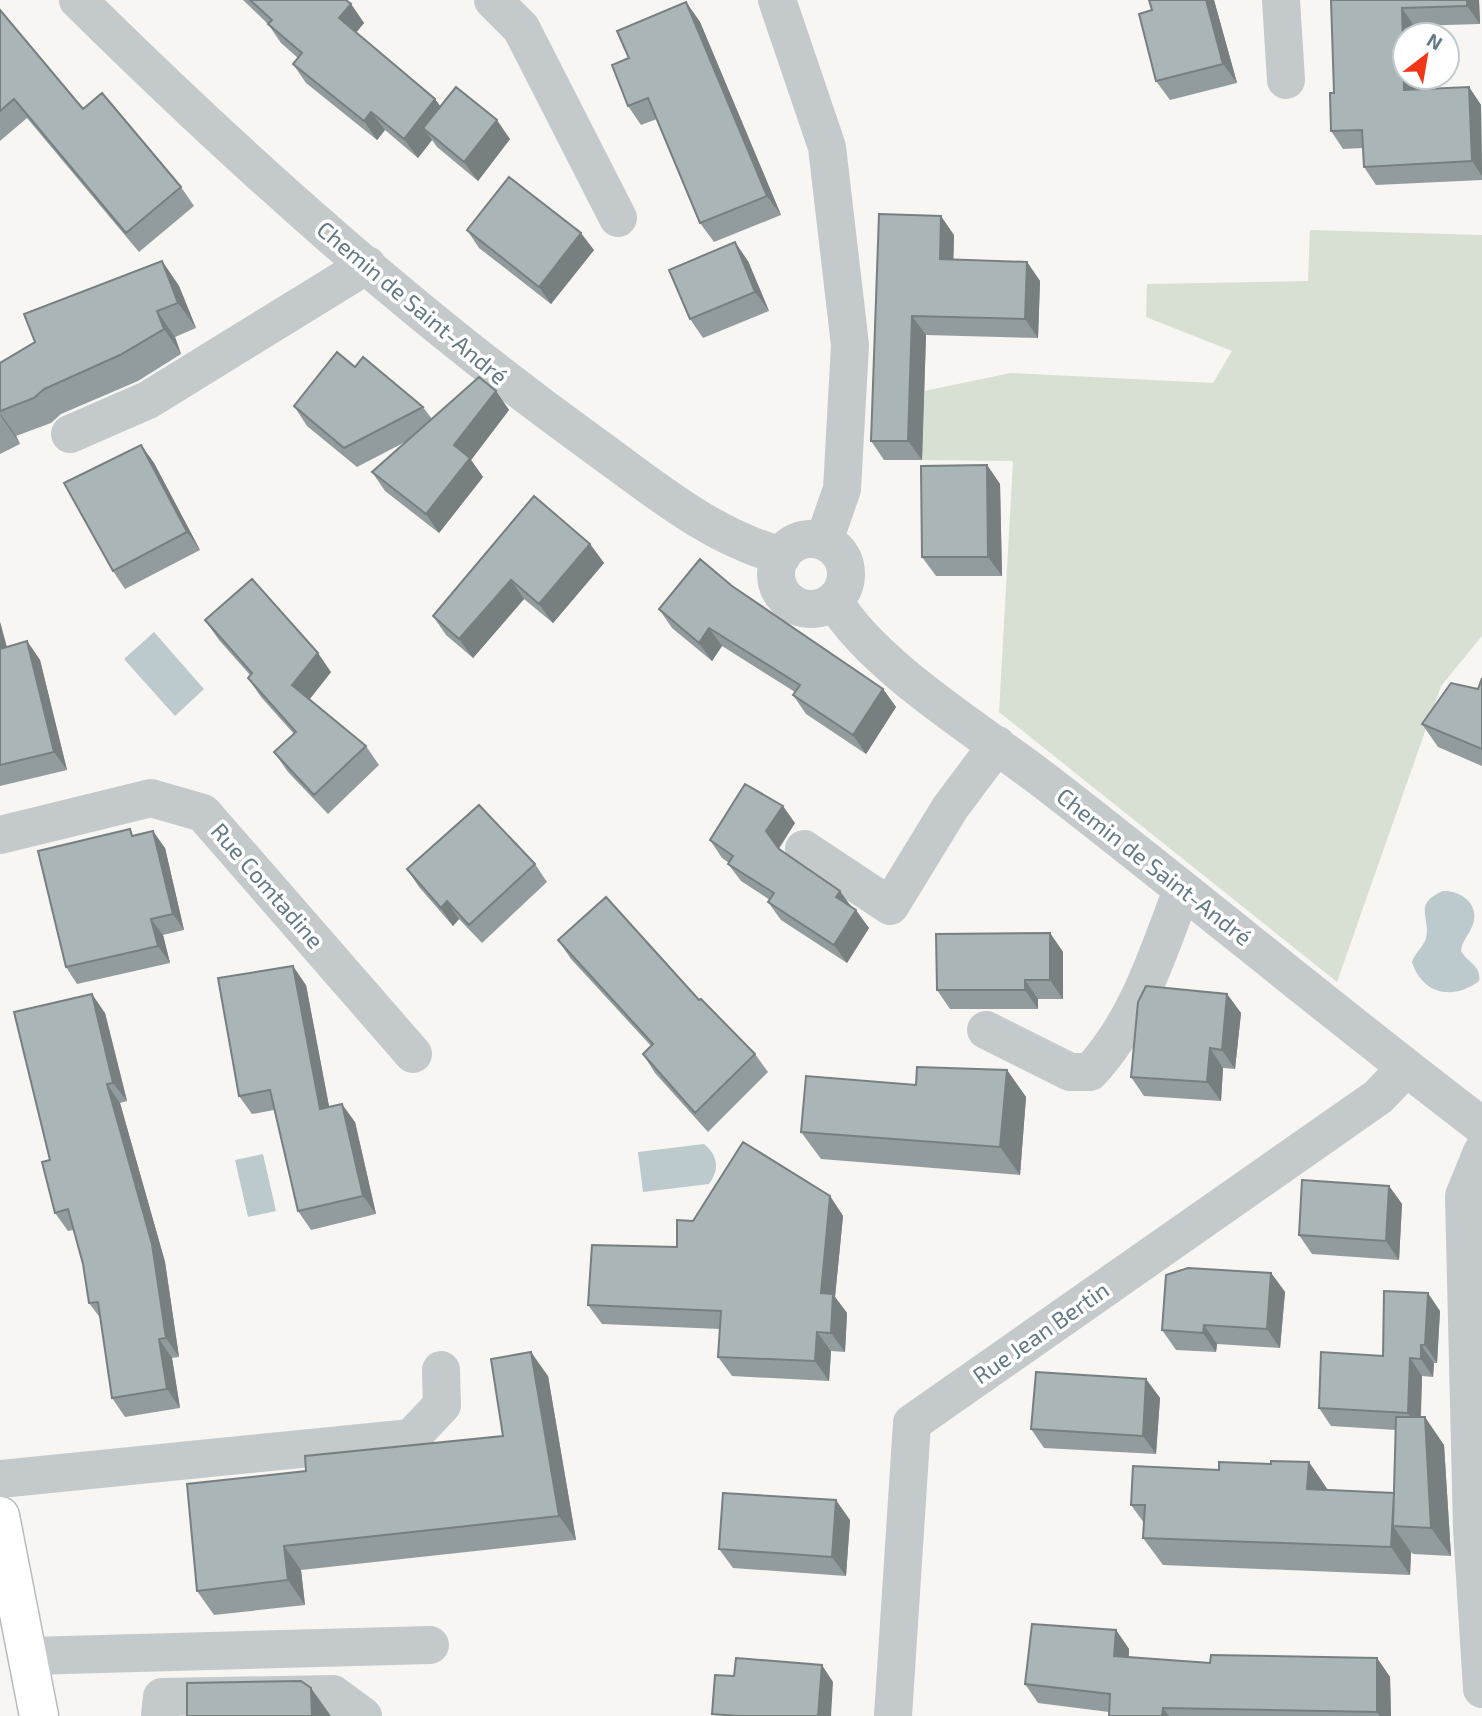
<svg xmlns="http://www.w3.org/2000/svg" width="1482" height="1716" font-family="'Exo 2',sans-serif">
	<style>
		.green { fill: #d8dfd3 }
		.water { fill: #bccacd }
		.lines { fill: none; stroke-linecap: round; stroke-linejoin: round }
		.major-casing { stroke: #b7bcbf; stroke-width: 41 }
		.minor { stroke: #c4c9cb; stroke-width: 38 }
		.major { stroke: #fff; stroke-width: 38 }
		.wall { fill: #929c9e }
		.shaded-wall { fill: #777f81 }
		.building { fill: #aab5b8; stroke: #777f81; stroke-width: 2 }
		.labels { text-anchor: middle; stroke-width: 7; stroke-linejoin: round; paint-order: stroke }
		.street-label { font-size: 23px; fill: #637a86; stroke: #fff }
	</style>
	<rect width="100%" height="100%" fill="#f7f6f3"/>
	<path class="green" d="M1310,230l172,5v401l-41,50 -104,296 -338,-270 14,-251 -91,-1 2,-69 87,-18 202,10 19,-32 -86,-34 1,-33 161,-3z"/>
	<path class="water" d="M154,632l50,57 -29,27 -51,-57z
		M1443,891c17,-1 37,13 30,33 -3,10 -11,16 -12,27 6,11 21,15 18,30 -26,20 -57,13 -67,-19 3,-9 12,-16 14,-24 5,-21 -14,-34 17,-47z
		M704,1144c14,11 16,26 5,40l-66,8 -5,-40z
		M263,1154l13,57 -28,6 -13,-57z"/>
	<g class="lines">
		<defs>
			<path id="major" d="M0,1516l39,200"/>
		</defs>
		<use href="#major" class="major-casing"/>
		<path class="minor" d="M78,0c161,159 330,311 513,443 61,44 118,93 191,113
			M493,0l28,28 97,190
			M777,0l50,147 23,198 -8,144 -18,52
			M1281,0l5,80
			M70,434l78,-34 219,-135
			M776 574a35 35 0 1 1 70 0a35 35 0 1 1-70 0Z
			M834,601c41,68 152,134 216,184 145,112 286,230 432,341
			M0,835l151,-37 52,15 210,241
			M804,849l86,57 60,-98 47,-63
			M986,1030l84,42h20c47,-50 68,-119 92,-182
			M1482,1152l-18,44 8,333 10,160
			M0,1479l411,-41 31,-33 -1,-35
			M28,1656l402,-11
			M160,1716l2,-19 171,-3 30,22
			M893,1716l19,-293 466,-326 28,-29"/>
		<use href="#major" class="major"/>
	</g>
	<path class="wall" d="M243,0h103l5,4 13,19 -8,10 79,66 5,7 70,33 -32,42 -41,-34 -5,-7 -14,18 -33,-28 -8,10 -71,-57 -13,-19 5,-6 -17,-15 -13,-19z
		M1149,0h65l23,83 -67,17 -14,-19 -4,-71z
		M1331,0h148l1,24 -66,2 1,9h-10v42h11v12l53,-2 12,18 1,75 -106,5 -12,-18 -1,-19 -20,1 -12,-18 3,-38z
		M686,2l14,20 81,193 -67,27 -14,-19 -43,-104 -16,6 -13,-19 1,-48z
		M0,10l83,99 98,78 13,19 -55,46 -112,-134 -27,23z
		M879,214l75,21 -1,25 74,2 13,19 -2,57 -112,-3 -4,125h-38l-13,-19z
		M467,230l127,20 -43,54 -72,-56z
		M162,261l17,25 17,42 -21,9 6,17 -43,27 -77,33 -10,9 -35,13 4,8 -20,10v-91l35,-21z
		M748,261l21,50 -66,27 -13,-19z
		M355,367l68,40 9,12 64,-28 13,19 -38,50 12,17 -44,56 -54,-42 -13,-19 35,-31 -50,26 -50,-41 -13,-20z
		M141,445l13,18 46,87 -75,39 -12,-18z
		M987,465l13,19 2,92h-66l-14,-19z
		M590,544l14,19 -51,60 -29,-24 -51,59 -27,-23 -13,-19z
		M659,609l224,80 13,18 -30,47 -60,-40 -13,-19 2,-3 -73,-46 -10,15 -40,-33z
		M205,620l126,52 -22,28 57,46 13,19 -51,49 -40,-42 -14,-20 20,-18 -33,-37 -13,-19 2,-3 -31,-35z
		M0,622l7,25 20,-6 13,19 27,110 -67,16z
		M1482,678v88l-44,-19 -16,-23 56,-35z
		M795,823l-16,26 72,58 18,21 -22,35 -66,-43 -13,-18 2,-2 -29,-19 -13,-17 1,-1 -7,-5 -12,-18z
		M135,836l30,12 19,82 -21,5 7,28 -93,21 -11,-17z
		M535,864l12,18 -65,61 -23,-24 -6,7 -34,-39 -12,-18z
		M1050,933l13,19v47h-25v10h-88l-13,-19z
		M558,940l141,60 56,54 13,18 -60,60 -53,-59 -12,-19 8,-8 -80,-87z
		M306,985l23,122 26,15 21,92 -65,16 -13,-19 -24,-101 -22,4 -13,-18z
		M1227,994l14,19 -6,56 -12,-1 -2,33 -77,-5 -13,-19z
		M105,1013l22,88 -7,2 45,159 14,95 -7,1 8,50 -55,9 -13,-19 -11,-79 -12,-16 -6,-39 -9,-34 -6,1 -13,-18 -5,-53z
		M1007,1070l19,27 -6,78 -199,-16 -20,-27 115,-47z
		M1389,1186l13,18 -3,56 -87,-6 -13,-19z
		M830,1196l13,20 -8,81 12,16 -2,39 -14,-1 -2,30 -97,-5 -14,-19 2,-28 -118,-5 -14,-19 89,-58 16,-26z
		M1271,1273l14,19 -5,56 -63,-4 -1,8 -40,-2 -14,-20z
		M1440,1311l-3,52h-3l-1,14 -11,-1 -1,41 23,28 7,111 -38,-2 -2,-2 -1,23 -247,-10 -20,-27 1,-15 -13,-18 197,-15 66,3 2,-63 -65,-4 -12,-18 64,-52z
		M548,1376l28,164 -275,30 4,35 -91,10 -17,-24 109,-120 197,-35z
		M1146,1379l14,19 -4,56 -112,-6 -13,-19z
		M850,1520l-4,56 -113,-8 -14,-19z
		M1116,1630l13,19v8l81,6 167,-5 13,19 1,39h-282v-4l-71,-9 -13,-19z"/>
	<path class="shaded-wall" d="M1206,0h8l23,83 -14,-19z
		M1467,0h12l1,24 -13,-18z
		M686,2l14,20 81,193 -14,-19z
		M351,4l13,19 -12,14 -13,-19z
		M1402,8l12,18 1,9h-10v42h11l1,31 -13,-18z
		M1469,87l12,18 1,71 -10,-15z
		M435,99l14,19 -26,10 9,12 -14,18 -14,-19z
		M371,112l14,18 -8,10 -13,-19z
		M497,120l13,19 -32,42 -14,-19z
		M941,216l13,19 -1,44 -13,-20z
		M581,233l13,17 -43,54 -12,-17z
		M735,242l13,19 21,50 -14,-19z
		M162,261l17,25 17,42 -18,-25z
		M1027,262l13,19 -2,57 -13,-19z
		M157,311l18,26 6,17 -17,-25z
		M912,316l14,19 -4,125 -14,-19z
		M496,391l13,19 -38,50 12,17 -44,56 -13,-19 28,-69z
		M0,413l16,23 4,8 -18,-26z
		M141,445l13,18 46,87 -13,-18z
		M987,465l13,19 2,92 -14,-19z
		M590,544l14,19 -51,60 -14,-19z
		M511,580l13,19 -51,59 -14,-19z
		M0,622l12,45 -12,-17z
		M709,628l13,18 -10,15 -13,-18z
		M27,641l13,19 27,110 -13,-18z
		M318,653l13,19 -26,33 -13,-20z
		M883,689l13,18 -30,47 -13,-19z
		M783,806l12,17 -17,26 -12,-18z
		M153,831l12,17 19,82 -11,-16z
		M840,891l13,18 -17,-12z
		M447,901l12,18 -6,7 -12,-18z
		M856,910l13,18 -22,35 -13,-18z
		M151,919l12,16 7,28 -12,-17z
		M1050,933l13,19v47l-13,-19z
		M293,966l13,19 27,142 -13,-18z
		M1025,980l13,19v10l-13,-19z
		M92,994l13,19 22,88 -14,-18z
		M1227,994l14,19 -6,56 -13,-19z
		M1210,1048l13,20 -2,33 -14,-19z
		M1007,1070l19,27 -6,78 -20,-28z
		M107,1084l13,19 45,159 14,95 -13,-19z
		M342,1104l13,18 21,92 -13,-18z
		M1389,1186l13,18 -3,56 -13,-19z
		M830,1196l13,20 -8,81 12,16 -2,39 -14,-19 -10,-40z
		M1271,1273l14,19 -5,56 -13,-19z
		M1428,1293l12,18 -3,52 -12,-18z
		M1204,1325l13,19 -1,8 -13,-19z
		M817,1332l14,19 -2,30 -14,-20z
		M159,1339l13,19 8,50 -13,-19z
		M1421,1345l13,18 -1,14 -12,-18z
		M531,1352l17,24 28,164 -17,-24z
		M1410,1358l12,18 -2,55 -12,-18z
		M1146,1379l14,19 -4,56 -13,-18z
		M1425,1417l19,28 7,111 -20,-28z
		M1309,1462l19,28 -21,-1z
		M1394,1493l-1,33 18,26 -1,23 -19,-28z
		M836,1500l14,20 -4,56 -14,-19z
		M284,1546l17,24 4,35 -17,-25z
		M1116,1630l13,19 -1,26 -14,-19z
		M1377,1658l13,19 1,39h-11l-3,-4z
		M822,1665l11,17 -2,34h-13z
		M311,1688l20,28h-19z
		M1163,1708l6,8h-7z"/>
	<path class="building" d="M250,0h96l5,4 -12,14 96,81 -31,40 -33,-27 -7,9 -71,-57 9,-11 -34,-29 4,-4z
		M1149,0h57l17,64 -67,17 -17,-67 13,-4z
		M1331,0h136v6l-65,2 2,82 65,-3 3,74 -108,6 -2,-37 -31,1 -1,-38h4z
		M686,2l81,194 -67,27 -52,-125 -20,8 -16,-41 17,-7 -12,-27z
		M0,10l83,99 19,-16 79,94 -55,46 -112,-134 -14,12z
		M456,87l41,33 -33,42 -41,-34z
		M509,177l72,56 -42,54 -72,-57z
		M879,214l62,2 -1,43 87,3 -2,57 -113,-3 -4,125h-37z
		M735,242l20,50 -65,27 -21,-49z
		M162,261l16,42 -21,8 7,18 -44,26 -76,34 -10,9 -34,13v-48l35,-21 -11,-28z
		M337,352l18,15 8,-10 60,50 -79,41 -50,-42z
		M479,377l17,14 -42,54 16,13 -44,56 -54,-42z
		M141,445l46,87 -74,39 -49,-88z
		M987,465l1,92h-66l-1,-91z
		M534,496l56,48 -51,60 -28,-24 -52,59 -26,-23z
		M700,559l32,27 151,103 -30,46 -60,-40 7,-10 -91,-57 -10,15 -40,-34z
		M252,579l66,74 -26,32 74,61 -52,49 -40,-43 22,-20 -48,-54 4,-5 -47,-53z
		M27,641l27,111 -54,13v-116z
		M1482,678v71l-60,-25 29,-41 27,6z
		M745,784l38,22 -17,25 13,18 61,42 -4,6 20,13 -22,35 -66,-43 6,-9 -46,-29 5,-8 -23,-16z
		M479,805l56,59 -66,61 -22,-24 -6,7 -34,-39z
		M130,829l2,7 21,-5 20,83 -22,5 7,27 -92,21 -28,-116z
		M606,897l93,103 2,-1 54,55 -60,59 -52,-59 10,-10 -95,-104z
		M1050,933v47h-25v10h-88l-1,-56z
		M293,966l27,143 22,-5 21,92 -65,15 -28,-121 -31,6 -21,-118z
		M1146,986l81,8 -5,56 -12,-2 -3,34 -76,-5 7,-75z
		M92,994l21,89 -6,1 45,160 14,94 -7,1 8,50 -55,9 -14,-96 -9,1 -6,-39 -15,-55 -13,4 -13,-51 8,-2 -36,-148z
		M917,1067l90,3 -7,77 -199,-15 5,-56 110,9z
		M743,1142l87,54 -9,97 12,1 -2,39 -14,-1 -2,29 -97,-4 3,-46 -133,-6 4,-60 85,2v-27l16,1z
		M1302,1180l87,6 -3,55 -87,-6z
		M1188,1268l83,5 -4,56 -63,-4 -1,8 -41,-3 4,-55z
		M1384,1291l44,2 -3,52h-4v14l-11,-1 -2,55 -89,-5 2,-56 62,4z
		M531,1352l28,164 -275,30 4,34 -91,11 -10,-107 119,-13 -1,-15 198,-20 -12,-77z
		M1036,1372l110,7 -3,57 -112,-7z
		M1396,1417h29l6,111 -38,-2z
		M1271,1461l38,1 -2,27 87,4 -3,54 -248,-9 2,-33h-14l2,-39 86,4v-8l52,2z
		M723,1493l113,7 -4,57 -113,-8z
		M1032,1624l84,6 -2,26 96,7 1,-8 166,3v54l-214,-4 -1,8h-53l1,-22 -85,-10z
		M736,1658l86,7 -4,51h-80l-26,-2 3,-39 19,1z
		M301,1681l10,7 1,28h-125v-33z"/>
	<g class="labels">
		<g class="street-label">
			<text transform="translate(412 303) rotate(40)" y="8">Chemin de Saint-André</text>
			<text transform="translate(1154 867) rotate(38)" y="8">Chemin de Saint-André</text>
			<text transform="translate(267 886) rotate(49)" y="8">Rue Comtadine</text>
			<text transform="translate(1041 1333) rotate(-35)" y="8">Rue Jean Bertin</text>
		</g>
	</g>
	<g transform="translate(1426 56) rotate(31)"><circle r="33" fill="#ffffff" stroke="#c1cacf" stroke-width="2"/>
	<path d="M0-5L12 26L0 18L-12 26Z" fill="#f13718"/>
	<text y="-10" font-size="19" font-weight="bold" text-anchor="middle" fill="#637a86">N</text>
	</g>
</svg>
